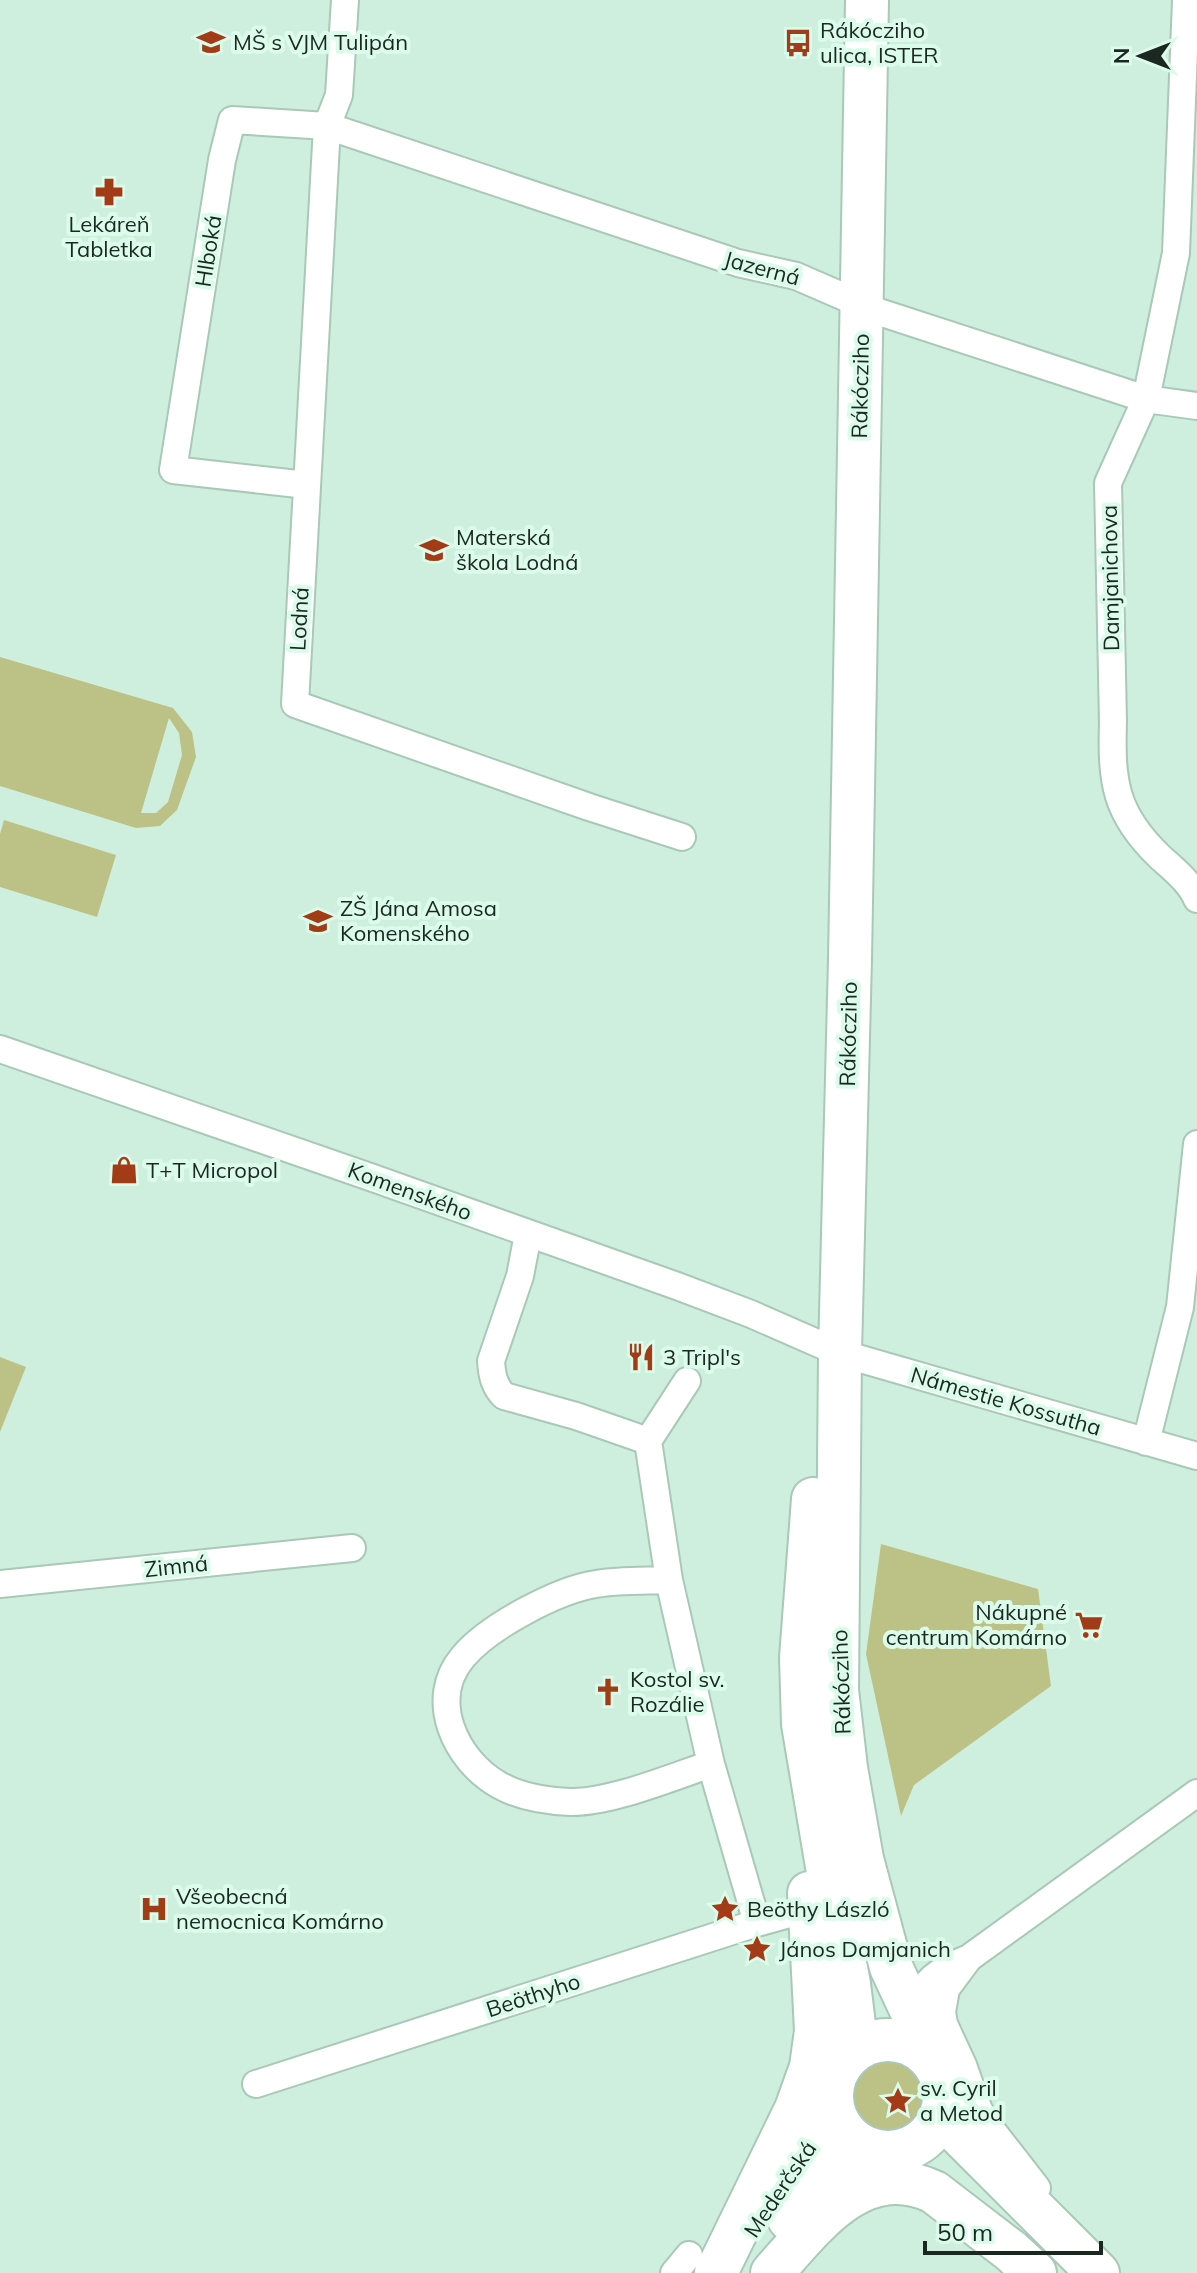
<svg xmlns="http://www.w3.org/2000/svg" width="1197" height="2273" font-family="Mulish,sans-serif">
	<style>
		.green { fill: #bcc285; fill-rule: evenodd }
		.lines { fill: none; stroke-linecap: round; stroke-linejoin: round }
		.minor-casing { stroke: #a9c8b7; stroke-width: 30 }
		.primary-casing { stroke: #a9c8b7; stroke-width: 46 }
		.minor { stroke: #fff; stroke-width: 26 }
		.primary { stroke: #fff; stroke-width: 42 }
		.labels { text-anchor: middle; stroke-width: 8; stroke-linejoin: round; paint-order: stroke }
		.poi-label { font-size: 22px; fill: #1b2721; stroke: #dcfceb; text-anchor: start }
		.street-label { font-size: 22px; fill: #1b2721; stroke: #dcfceb }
	</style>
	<rect width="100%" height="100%" fill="#cfefde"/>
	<path class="green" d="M0,657l173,51 19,24 4,25 -19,53 -17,16 -24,2 -136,-42zM169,718l10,15 3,22 -14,47 -12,11h-15z
		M4,820l112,35 -19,62 -97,-30v-53z
		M0,1357l26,10 -26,65z
		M881,1544l157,45 13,97 -137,99 -13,31 -35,-162z
		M841 2097a46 46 0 1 1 92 0a46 46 0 1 1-92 0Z"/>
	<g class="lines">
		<defs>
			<path id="minor" d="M345,0l-6,95 -12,31 -32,578 294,103 93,30
				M1186,0l-10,253 -30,146 -38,84 5,239c-2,60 2,92 47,135 13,12 30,25 37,42
				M307,485l-134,-15 49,-310 10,-40 95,6 411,137 58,13 83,36 267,87 51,7
				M0,1049l373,129 304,108 74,28 89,39 357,103
				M528,1234l-8,42 -29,85c1,14 3,25 13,35l72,20 72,25
				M648,1441l21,139 42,184 46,159
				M648,1441l39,-60
				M1146,1442l34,-135 17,-163
				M669,1580c-24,1 -50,0 -73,4 -39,6 -108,43 -133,73 -36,42 -8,103 36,128 21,12 47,16 71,17 40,1 102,-25 141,-38
				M0,1584l352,-36
				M969,1958l-23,31 -4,23 2,12 19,41 16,45 9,15 49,63
				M912,2012c10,-32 27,-42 57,-54l228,-165
				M256,2084l501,-161 54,-15
				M674,2273l15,-18"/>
			<path id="primary" d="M867,0l-17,959 -10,394 -3,337 9,78 16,91 29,108 21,45 15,43
				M813,1499l-12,159 2,66 28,166 18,94 8,65
				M832 2096a56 56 0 1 1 112 0a56 56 0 1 1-112 0Z
				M941,2116l157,157
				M776,2196l36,-50 20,-45
				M789,2219l44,-51 28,-23
				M716,2273l80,-164 15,-42 5,-36 -7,-138
				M772,2273c43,-48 90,-114 162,-81l77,59 24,22"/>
		</defs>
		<use href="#minor" class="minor-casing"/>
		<use href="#primary" class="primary-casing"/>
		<use href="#minor" class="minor"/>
		<use href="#primary" class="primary"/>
	</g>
	<defs>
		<symbol id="school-bare" viewBox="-9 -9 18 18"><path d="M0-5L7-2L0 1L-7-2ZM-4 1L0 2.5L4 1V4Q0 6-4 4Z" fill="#a23c16" stroke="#dcfceb" stroke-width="2.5" paint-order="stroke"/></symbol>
		<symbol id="bus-bare" viewBox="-9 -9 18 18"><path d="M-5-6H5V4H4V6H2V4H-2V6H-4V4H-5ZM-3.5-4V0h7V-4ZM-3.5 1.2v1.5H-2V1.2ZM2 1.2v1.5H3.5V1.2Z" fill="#a23c16" stroke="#dcfceb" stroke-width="2.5" paint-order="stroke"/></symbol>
		<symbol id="pharmacy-bare" viewBox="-9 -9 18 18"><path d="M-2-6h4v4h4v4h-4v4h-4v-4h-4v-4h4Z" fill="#a23c16" stroke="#dcfceb" stroke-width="2.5" paint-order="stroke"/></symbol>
		<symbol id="shop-bare" viewBox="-9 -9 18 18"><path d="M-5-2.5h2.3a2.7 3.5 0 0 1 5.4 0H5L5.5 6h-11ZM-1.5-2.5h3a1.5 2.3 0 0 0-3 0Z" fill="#a23c16" stroke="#dcfceb" stroke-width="2.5" paint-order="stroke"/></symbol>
		<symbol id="restaurant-bare" viewBox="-9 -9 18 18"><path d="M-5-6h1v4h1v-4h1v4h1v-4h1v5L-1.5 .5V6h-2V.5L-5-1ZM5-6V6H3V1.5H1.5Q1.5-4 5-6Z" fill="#a23c16" stroke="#dcfceb" stroke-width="2.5" paint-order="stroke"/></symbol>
		<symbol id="supermarket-bare" viewBox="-9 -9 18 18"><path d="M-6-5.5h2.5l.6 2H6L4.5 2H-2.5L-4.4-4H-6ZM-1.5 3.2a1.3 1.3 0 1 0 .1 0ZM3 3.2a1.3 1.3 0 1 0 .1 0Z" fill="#a23c16" stroke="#dcfceb" stroke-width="2.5" paint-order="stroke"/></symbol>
		<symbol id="church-bare" viewBox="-9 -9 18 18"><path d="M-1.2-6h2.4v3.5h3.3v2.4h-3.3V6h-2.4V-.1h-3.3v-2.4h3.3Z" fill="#a23c16" stroke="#dcfceb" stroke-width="2.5" paint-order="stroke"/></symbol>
		<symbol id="hospital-bare" viewBox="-9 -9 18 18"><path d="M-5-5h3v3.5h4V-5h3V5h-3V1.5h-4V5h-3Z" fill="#a23c16" stroke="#dcfceb" stroke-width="2.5" paint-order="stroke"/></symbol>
		<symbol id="sight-bare" viewBox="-9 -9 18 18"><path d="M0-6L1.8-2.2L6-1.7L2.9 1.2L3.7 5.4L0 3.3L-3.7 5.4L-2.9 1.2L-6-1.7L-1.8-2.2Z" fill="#a23c16" stroke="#dcfceb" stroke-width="2.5" paint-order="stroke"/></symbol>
	</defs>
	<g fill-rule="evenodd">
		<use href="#school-bare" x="191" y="22" width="40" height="40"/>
		<use href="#bus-bare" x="778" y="23" width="40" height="40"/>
		<use href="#pharmacy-bare" x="89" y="172" width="40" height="40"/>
		<use href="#school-bare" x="414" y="530" width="40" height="40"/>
		<use href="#school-bare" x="298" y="901" width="40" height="40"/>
		<use href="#shop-bare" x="104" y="1150" width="40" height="40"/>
		<use href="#restaurant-bare" x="621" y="1337" width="40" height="40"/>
		<use href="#supermarket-bare" x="1069" y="1605" width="40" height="40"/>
		<use href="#church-bare" x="588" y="1672" width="40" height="40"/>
		<use href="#hospital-bare" x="134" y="1889" width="40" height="40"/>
		<use href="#sight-bare" x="705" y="1889" width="40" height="40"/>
		<use href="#sight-bare" x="737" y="1929" width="40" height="40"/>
		<use href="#sight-bare" x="878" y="2081" width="40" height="40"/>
	</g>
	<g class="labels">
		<g class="poi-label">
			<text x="820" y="38">Rákócziho<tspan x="820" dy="25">ulica, ISTER</tspan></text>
			<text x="233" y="50">MŠ s VJM Tulipán</text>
			<text x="109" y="232" text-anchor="middle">Lekáreň<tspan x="109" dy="25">Tabletka</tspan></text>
			<text x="456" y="545">Materská<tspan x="456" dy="25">škola Lodná</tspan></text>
			<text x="340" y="916">ZŠ Jána Amosa<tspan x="340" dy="25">Komenského</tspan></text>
			<text x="146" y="1178">T+T Micropol</text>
			<text x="663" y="1365">3 Tripl's</text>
			<text x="1067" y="1620" text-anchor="end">Nákupné<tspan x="1067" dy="25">centrum Komárno</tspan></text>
			<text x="630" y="1687">Kostol sv.<tspan x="630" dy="25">Rozálie</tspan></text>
			<text x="176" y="1904">Všeobecná<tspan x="176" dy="25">nemocnica Komárno</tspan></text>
			<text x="747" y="1917">Beöthy László</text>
			<text x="779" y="1957">János Damjanich</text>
			<text x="920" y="2096">sv. Cyril<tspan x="920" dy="25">a Metod</tspan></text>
		</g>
		<g class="street-label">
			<text transform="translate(208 251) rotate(-81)" y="8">Hlboká</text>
			<text transform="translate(762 268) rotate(15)" y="8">Jazerná</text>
			<text transform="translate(860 386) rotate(-89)" y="8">Rákócziho</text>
			<text transform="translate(1110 578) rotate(-91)" y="8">Damjanichova</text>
			<text transform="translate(299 619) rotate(-87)" y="8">Lodná</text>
			<text transform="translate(848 1034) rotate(-89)" y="8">Rákócziho</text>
			<text transform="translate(410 1191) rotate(20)" y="8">Komenského</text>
			<text transform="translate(1006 1401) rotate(16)" y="8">Námestie Kossutha</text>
			<text transform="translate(176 1566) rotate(-6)" y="8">Zimná</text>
			<text transform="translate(841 1682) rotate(-92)" y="8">Rákócziho</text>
			<text transform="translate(533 1995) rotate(-18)" y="8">Beöthyho</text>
			<text transform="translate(780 2189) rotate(-56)" y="8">Mederčská</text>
		</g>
	</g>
	<g transform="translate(1141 56) rotate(270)" stroke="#dcfceb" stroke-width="6" paint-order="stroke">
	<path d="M0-6L14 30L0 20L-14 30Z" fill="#1b2721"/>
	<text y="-12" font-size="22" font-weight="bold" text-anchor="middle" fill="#1b2721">N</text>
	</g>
	<path d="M925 2241v12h176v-12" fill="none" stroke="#1b2721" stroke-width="4"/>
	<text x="937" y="2241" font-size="24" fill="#1b2721" stroke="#dcfceb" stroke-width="6" paint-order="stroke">50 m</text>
</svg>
